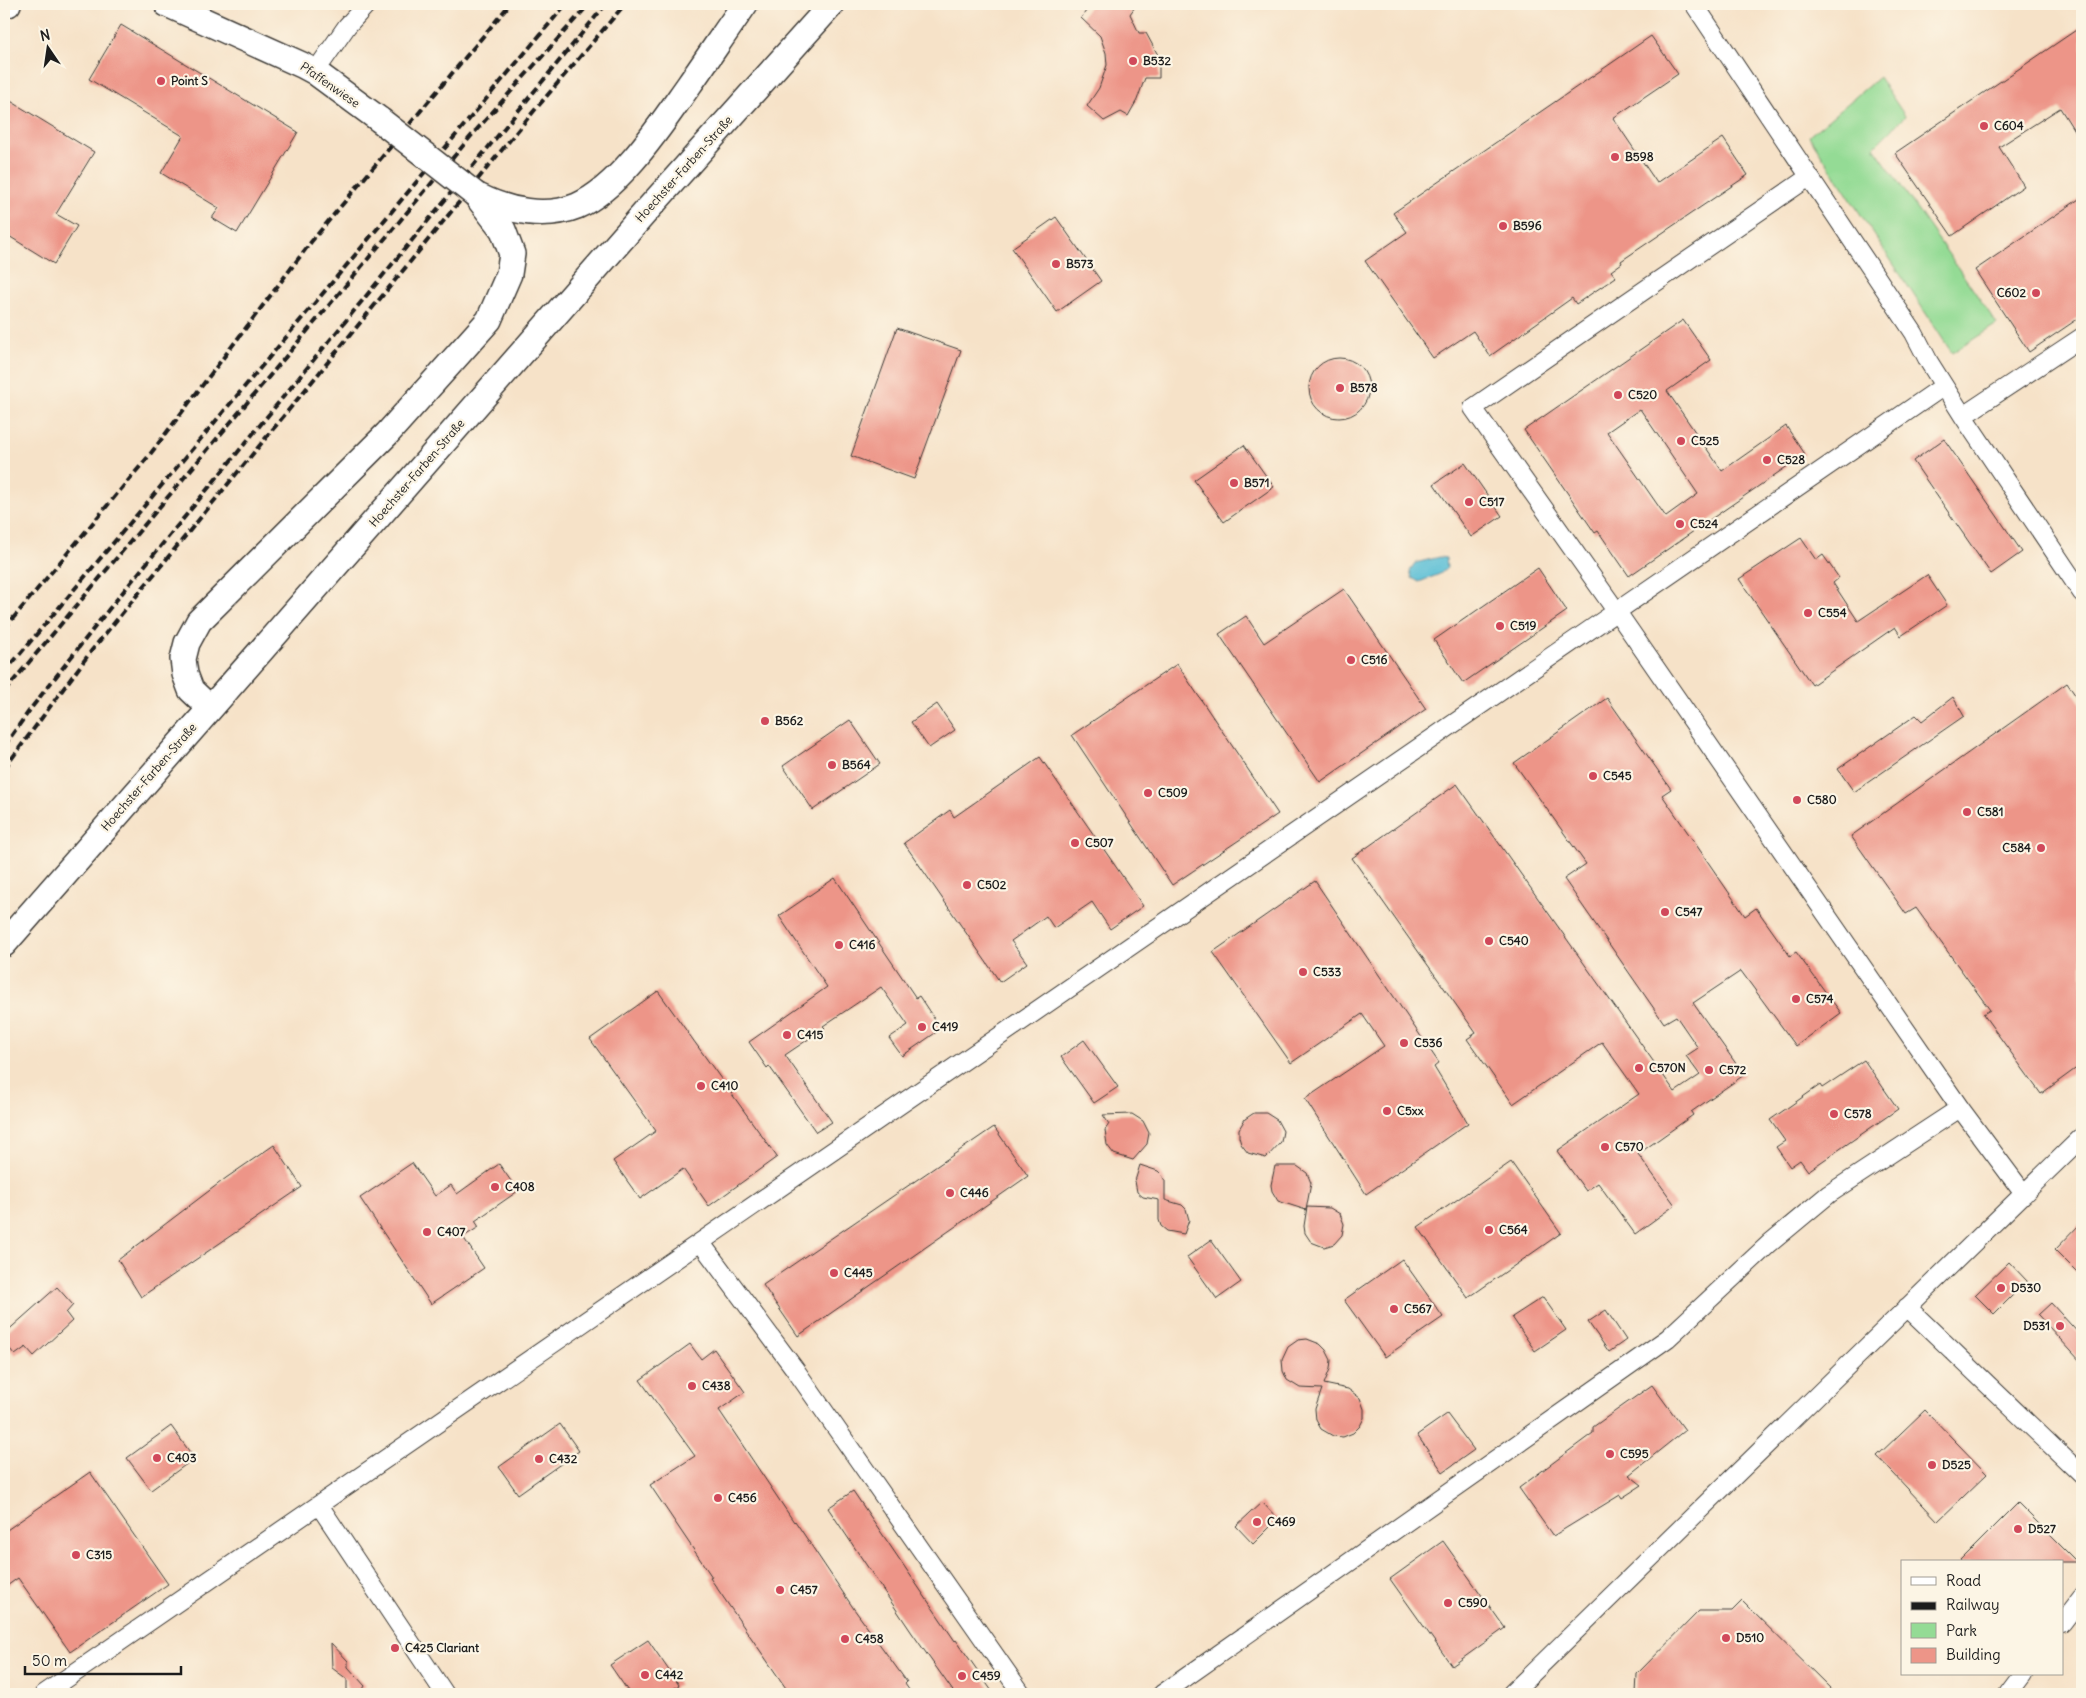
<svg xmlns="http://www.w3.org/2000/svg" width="2086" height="1698" font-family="Delius,sans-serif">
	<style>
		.green { fill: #94db95; stroke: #587c58 }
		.water { fill: #57bdd5; stroke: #3a6c78 }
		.building { fill: #ed9588; fill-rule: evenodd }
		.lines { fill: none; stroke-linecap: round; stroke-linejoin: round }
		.street-casing { stroke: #3d3a36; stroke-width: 20 }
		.secondary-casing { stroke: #3d3a36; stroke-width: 28 }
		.street { stroke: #fff; stroke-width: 18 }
		.secondary { stroke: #fff; stroke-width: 25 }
		.rail { stroke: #1c1c1c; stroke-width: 4; stroke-dasharray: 8 4; stroke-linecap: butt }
		.secondary-bridge-casing { stroke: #3d3a36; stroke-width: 28; stroke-linecap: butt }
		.secondary-bridge { stroke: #fff; stroke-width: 25 }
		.poi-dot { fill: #d1495b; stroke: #fcf5e5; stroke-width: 2 }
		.labels { text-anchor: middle; stroke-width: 4.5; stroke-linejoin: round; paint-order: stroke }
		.poi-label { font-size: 12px; font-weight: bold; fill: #1c1c1c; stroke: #fcf5e5; text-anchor: start }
		.street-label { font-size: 12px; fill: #1c1c1c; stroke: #fcf5e5 }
	</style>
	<rect width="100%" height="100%" fill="#fcf5e5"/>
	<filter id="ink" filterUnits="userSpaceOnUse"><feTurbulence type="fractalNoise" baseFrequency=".02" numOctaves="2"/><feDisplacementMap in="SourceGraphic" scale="10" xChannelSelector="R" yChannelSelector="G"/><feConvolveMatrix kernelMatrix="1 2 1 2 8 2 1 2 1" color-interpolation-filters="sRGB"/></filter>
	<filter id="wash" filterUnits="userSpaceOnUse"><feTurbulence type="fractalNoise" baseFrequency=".0096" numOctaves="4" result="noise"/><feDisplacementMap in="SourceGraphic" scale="20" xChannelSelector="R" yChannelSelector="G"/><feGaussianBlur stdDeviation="1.12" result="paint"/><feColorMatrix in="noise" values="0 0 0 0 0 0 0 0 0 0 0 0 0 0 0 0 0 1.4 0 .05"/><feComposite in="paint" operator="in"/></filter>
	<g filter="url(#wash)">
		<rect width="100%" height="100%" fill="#f6e2c8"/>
		<path class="green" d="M1879,77l26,39 -31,31 123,177 -45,29 -143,-217z"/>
		<path class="water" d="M1440,557l6,1 1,10 -7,6 -21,8 -7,-4 -2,-8 5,-7z"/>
		<g id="blocks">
			<path class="building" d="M1091,4h46l-7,10 9,19h7l13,24v21h-14l-8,22 -9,16 -7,-4 -17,9 -17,-15 12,-18 8,-23 -1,-12 -6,-17 -19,-18z
				M121,25l177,107 -61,101 -25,-15 7,-10 -58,-35 22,-37 -94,-57z
				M2082,26v117l-22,-35 -61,39 25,39 -72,50 -57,-83z
				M1651,36l27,38 -65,44 44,65 66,-45 25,37 -127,86 1,2 -11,8 5,6 -40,27 -4,-6 -82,58 -17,-25 -40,27 -68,-97 42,-29 -14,-19z
				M4,97l90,55 -38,62 21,12 -23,38 -50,-31z
				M2082,197v119l-53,36 -54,-82z
				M1056,217l45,64 -44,31 -45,-64z
				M1683,320l28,40 -44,31 55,80 64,-45 19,28 -176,122 -31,-45 -3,2 -71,-103zM1640,409l58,85 -32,23 -59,-85z
				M897,328l64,22 -47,129 -63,-23z
				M1309 388a30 30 0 1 1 60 0a30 30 0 1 1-60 0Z
				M1944,439l78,113 -31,22 -78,-113z
				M1244,445l30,42 -50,35 -30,-42z
				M1465,463l37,53 -31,21 -37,-53z
				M1801,538l15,22 7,-5 16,23 -6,5 25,38 69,-46 20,30 -46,31 -6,-9 -83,58 -73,-106z
				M1538,568l29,43 -104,72 -29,-43z
				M1344,589l82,120 -106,73 -101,-148 27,-18 18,27z
				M1177,664l101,150 -106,71 -100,-150z
				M2067,683l15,22v359l-41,30 -58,-80 7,-4 -74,-102 -10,6 -55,-78z
				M1953,697l11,19 -110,76 -16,-23 78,-54 6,6z
				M1607,698l64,91 -9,6 83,121 11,-8 34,48 6,-4 45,61 -45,33 -55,-75 -48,32 51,72 -53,37 2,3 -55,39 37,51 -40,29 -37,-51 -12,8 -29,-40 82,-57 -37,-52 -89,62 -46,-65 9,-6 -124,-175 105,-74 218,308 25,-17 -14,-19 12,-8 -22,-32 -12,7 -100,-144 22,-15 -72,-101z
				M937,704l18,26 -26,18 -18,-26z
				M850,720l30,44 -67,46 -30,-44z
				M1040,757l103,149 -33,23 -18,-27 -38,26 -8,-12 -35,25 16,22 -27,19 -96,-139 46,-33 4,7z
				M835,878l81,120 3,-2 22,33 -39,27 -13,-18 19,-13 -27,-38 -58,39 2,2 -40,27 47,67 -16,10 -47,-66 -2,2 -18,-26 78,-55 -48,-71z
				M1315,881l124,182 -5,4 34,56 -102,71 -61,-95 79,-53 -22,-32 -71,49 -78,-111z
				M658,991l119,166 -68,49 -26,-37 -43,30 -27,-38 43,-30 -66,-92z
				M1084,1040l34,47 -24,16 -33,-46z
				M1864,1060l34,49 -90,62 -8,-11 -10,7 -14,-20 9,-6 -15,-21 50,-35 2,3z
				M1254,1113h12l11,7 6,11 -2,11 -15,16 -18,-5 -7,-9 -2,-7v-8l6,-10z
				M1132,1114l11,7 6,12 -2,11 -14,16 -19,-6 -7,-9 -2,-15 4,-6 -6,-9z
				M994,1127l34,49 -230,160 -35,-51z
				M274,1145l28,42 -161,110 -23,-37 108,-82z
				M1511,1162l50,71 -93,65 -50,-71z
				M412,1163l23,33 16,-11 6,9 42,-30 19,27 -43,30 4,6 -16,10 21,31 -53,36 -71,-106z
				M1140,1165l18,6 4,4 3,6v19l17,5 4,4 3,11 -5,14 -17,-3 -6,-5 -2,-6v-20l-16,-3 -6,-5 -2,-11z
				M1275,1166h22l10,7 4,10 -5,27 -28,-9 -6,-10 -1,-6z
				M1307,1207l23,1 10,6 4,10 -2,11 -8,9 -10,3 -13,-5 -6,-9 -1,-7z
				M2082,1222v55l-27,-27z
				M1211,1240l30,42 -24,17 -30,-42z
				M1402,1259l41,58 -58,40 -41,-57z
				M2009,1262l18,19 -33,33 -19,-19z
				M57,1287l16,18 -7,8 6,8 -38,35 -8,-9 -11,8 -11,-13v-8z
				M1543,1297l23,33 -31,21 -23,-34z
				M2051,1303l31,34v26l-44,-48z
				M1606,1310l20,30 -17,12 -21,-30z
				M1307,1339l13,5 6,6 5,10 -1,9 -6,15 24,5 12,9 4,11v9l-4,8 -7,7 -10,4 -10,-1 -12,-7 -5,-9 -1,-11 7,-20 -22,-1 -13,-8 -4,-9 -1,-11 6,-13 10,-7z
				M690,1344l11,15 13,-10 31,43 -26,18 75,112 1,-1 59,88 53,73 -2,2 7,10h-122l-80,-116 2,-1 -62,-92 45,-29 -55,-76z
				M1652,1385l33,45 -56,45 13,10 -20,13 -2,-3 -67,41 -34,-48 74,-55v-6z
				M1925,1410l62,64 -49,47 -61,-65z
				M1447,1414l27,36 -31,22 -26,-37z
				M560,1424l19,27 -61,43 -19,-27z
				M171,1426l21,29 -6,4 2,4 -37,27 -24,-32z
				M90,1472l78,112 -98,68 -52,-74 -14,10v-56z
				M853,1491l102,150 1,-1 38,54h-39l-43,-61 -84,-125z
				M1262,1502l16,17 -25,25 -17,-18z
				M2018,1503l59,59h-118z
				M1443,1541l62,87 -53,38 -62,-87z
				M1742,1601l94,93h-200l1,-20 62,-63h33z
				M648,1640l31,45 -13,9h-36l-20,-29z
				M331,1643l17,18v6l17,19 -5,8h-7l-6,-4v-11l-15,-11z"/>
		</g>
	</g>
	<g filter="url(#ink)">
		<use href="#blocks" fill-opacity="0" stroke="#3d3a36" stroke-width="1"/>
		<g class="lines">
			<defs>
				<path id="street" d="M1694,4l220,329 15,29 34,54 119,177
					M315,72l32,-46 20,-22
					M1809,177l-336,231 144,204 343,496 64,86
					M1963,416l119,-79
					M701,1243l93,125 228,326
					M1907,1307l175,168
					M319,1505l126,189
					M2062,1623l20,-26
					M44,1694l1900,-1308
					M1162,1694l506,-356 102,-95 59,-49 131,-86
					M1511,1694l571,-557
					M2008,1694l15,-20"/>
				<path id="secondary" d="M167,4l135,61 13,7 65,48
					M4,5l4,-1
					M478,196c30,15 67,23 99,10 44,-19 85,-83 112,-121 19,-27 37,-54 56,-81
					M210,708l-19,-18 -6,-16 -2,-15 4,-16 12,-22 188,-187 102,-114 20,-46 3,-20 -9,-24 -27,-35
					M4,944l645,-736 183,-204"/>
			</defs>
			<use href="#street" class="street-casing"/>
			<use href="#secondary" class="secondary-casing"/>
			<use href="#street" class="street"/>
			<use href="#secondary" class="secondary"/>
			<path class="rail" d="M4,629l144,-172 163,-215 199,-238
				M4,673l562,-669
				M4,692l468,-557 117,-131
				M4,746l28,-39 77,-98 497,-605
				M4,769l88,-119 436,-532 97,-114"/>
			<defs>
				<path id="secondary-bridge" d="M380,120l96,75"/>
			</defs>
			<use href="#secondary-bridge" class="secondary-bridge-casing"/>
			<use href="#secondary-bridge" class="secondary-bridge"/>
		</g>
	</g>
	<g class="poi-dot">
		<circle cx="1133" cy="61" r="5"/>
		<circle cx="161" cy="81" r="5"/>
		<circle cx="1984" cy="126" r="5"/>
		<circle cx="1615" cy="157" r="5"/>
		<circle cx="1503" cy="226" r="5"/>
		<circle cx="1056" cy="264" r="5"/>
		<circle cx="2036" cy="293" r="5"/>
		<circle cx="1340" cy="388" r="5"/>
		<circle cx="1618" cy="395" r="5"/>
		<circle cx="1681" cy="441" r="5"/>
		<circle cx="1767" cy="460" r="5"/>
		<circle cx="1234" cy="483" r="5"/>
		<circle cx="1469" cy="502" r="5"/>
		<circle cx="1680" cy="524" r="5"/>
		<circle cx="1808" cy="613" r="5"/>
		<circle cx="1500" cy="626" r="5"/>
		<circle cx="1351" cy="660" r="5"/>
		<circle cx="765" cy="721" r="5"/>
		<circle cx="832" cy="765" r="5"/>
		<circle cx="1593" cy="776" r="5"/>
		<circle cx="1148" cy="793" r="5"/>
		<circle cx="1797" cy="800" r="5"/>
		<circle cx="1967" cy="812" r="5"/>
		<circle cx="1075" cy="843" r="5"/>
		<circle cx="2041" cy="848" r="5"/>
		<circle cx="967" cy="885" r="5"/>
		<circle cx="1665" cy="912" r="5"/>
		<circle cx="1489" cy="941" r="5"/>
		<circle cx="839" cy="945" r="5"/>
		<circle cx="1303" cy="972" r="5"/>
		<circle cx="1796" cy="999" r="5"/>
		<circle cx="922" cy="1027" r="5"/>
		<circle cx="787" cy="1035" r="5"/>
		<circle cx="1404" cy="1043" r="5"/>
		<circle cx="1639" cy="1068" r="5"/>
		<circle cx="1709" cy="1070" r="5"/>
		<circle cx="701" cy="1086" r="5"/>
		<circle cx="1387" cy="1111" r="5"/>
		<circle cx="1834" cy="1114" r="5"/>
		<circle cx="1605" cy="1147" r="5"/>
		<circle cx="495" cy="1187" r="5"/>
		<circle cx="950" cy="1193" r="5"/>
		<circle cx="1489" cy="1230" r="5"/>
		<circle cx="427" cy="1232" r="5"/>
		<circle cx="834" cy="1273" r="5"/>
		<circle cx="2001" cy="1288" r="5"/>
		<circle cx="1394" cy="1309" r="5"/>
		<circle cx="2060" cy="1326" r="5"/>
		<circle cx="692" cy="1386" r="5"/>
		<circle cx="1610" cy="1454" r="5"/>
		<circle cx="157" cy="1458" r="5"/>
		<circle cx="539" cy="1459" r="5"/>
		<circle cx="1932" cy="1465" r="5"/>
		<circle cx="718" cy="1498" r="5"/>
		<circle cx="1257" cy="1522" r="5"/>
		<circle cx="2018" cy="1529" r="5"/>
		<circle cx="76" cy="1555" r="5"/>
		<circle cx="780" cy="1590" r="5"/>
		<circle cx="1448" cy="1603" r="5"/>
		<circle cx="1726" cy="1638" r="5"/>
		<circle cx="845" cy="1639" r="5"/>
		<circle cx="395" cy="1648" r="5"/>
		<circle cx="645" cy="1675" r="5"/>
		<circle cx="962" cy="1676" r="5"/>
	</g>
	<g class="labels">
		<g class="poi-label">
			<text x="1143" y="65">B532</text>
			<text x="171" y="85">Point S</text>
			<text x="1994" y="130">C604</text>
			<text x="1625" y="161">B598</text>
			<text x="1513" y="230">B596</text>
			<text x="1066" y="268">B573</text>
			<text x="2026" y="297" text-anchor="end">C602</text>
			<text x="1350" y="392">B578</text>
			<text x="1628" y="399">C520</text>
			<text x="1691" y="445">C525</text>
			<text x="1777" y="464">C528</text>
			<text x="1244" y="487">B571</text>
			<text x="1479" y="506">C517</text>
			<text x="1690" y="528">C524</text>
			<text x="1818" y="617">C554</text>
			<text x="1510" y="630">C519</text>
			<text x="1361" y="664">C516</text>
			<text x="775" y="725">B562</text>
			<text x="842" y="769">B564</text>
			<text x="1603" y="780">C545</text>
			<text x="1158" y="797">C509</text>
			<text x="1807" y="804">C580</text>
			<text x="1977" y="816">C581</text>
			<text x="1085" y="847">C507</text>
			<text x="2031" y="852" text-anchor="end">C584</text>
			<text x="977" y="889">C502</text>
			<text x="1675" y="916">C547</text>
			<text x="1499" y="945">C540</text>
			<text x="849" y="949">C416</text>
			<text x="1313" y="976">C533</text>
			<text x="1806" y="1003">C574</text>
			<text x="932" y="1031">C419</text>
			<text x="797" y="1039">C415</text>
			<text x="1414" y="1047">C536</text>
			<text x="1649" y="1072">C570N</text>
			<text x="1719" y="1074">C572</text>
			<text x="711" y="1090">C410</text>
			<text x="1397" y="1115">C5xx</text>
			<text x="1844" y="1118">C578</text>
			<text x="1615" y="1151">C570</text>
			<text x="505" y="1191">C408</text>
			<text x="960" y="1197">C446</text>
			<text x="1499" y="1234">C564</text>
			<text x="437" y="1236">C407</text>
			<text x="844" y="1277">C445</text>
			<text x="2011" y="1292">D530</text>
			<text x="1404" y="1313">C567</text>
			<text x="2050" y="1330" text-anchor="end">D531</text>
			<text x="702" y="1390">C438</text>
			<text x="1620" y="1458">C595</text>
			<text x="167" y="1462">C403</text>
			<text x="549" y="1463">C432</text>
			<text x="1942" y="1469">D525</text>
			<text x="728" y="1502">C456</text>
			<text x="1267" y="1526">C469</text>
			<text x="2028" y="1533">D527</text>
			<text x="86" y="1559">C315</text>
			<text x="790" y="1594">C457</text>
			<text x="1458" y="1607">C590</text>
			<text x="1736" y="1642">D510</text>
			<text x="855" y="1643">C458</text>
			<text x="405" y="1652">C425 Clariant</text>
			<text x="655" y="1679">C442</text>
			<text x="972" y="1680">C459</text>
		</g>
		<g class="street-label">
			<text transform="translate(330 85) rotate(35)" y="4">Pfaffenwiese</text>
			<text transform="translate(684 169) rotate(-48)" y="4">Hoechster-Farben-Straße</text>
			<text transform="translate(417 473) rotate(-49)" y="4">Hoechster-Farben-Straße</text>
			<text transform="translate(149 777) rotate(-49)" y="4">Hoechster-Farben-Straße</text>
		</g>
	</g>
	<rect width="2086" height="1698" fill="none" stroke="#fcf5e5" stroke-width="20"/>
	<rect x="1901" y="1560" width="162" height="115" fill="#fcf5e5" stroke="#a29e95"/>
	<rect x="1911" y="1577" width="25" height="8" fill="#ffffff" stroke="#a29e95"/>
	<text x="1946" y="1586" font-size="15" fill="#1c1c1c">Road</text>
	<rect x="1911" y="1602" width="25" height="8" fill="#1c1c1c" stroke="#a29e95"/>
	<text x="1946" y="1610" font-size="15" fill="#1c1c1c">Railway</text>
	<rect x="1911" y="1623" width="25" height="15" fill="#94db95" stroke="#a29e95"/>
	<text x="1946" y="1636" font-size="15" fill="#1c1c1c">Park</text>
	<rect x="1911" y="1648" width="25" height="15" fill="#ed9588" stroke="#a29e95"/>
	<text x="1946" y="1660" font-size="15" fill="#1c1c1c">Building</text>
	<g transform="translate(48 48) rotate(347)" stroke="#fcf5e5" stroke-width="4" paint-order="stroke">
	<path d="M0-4L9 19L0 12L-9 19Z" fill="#1c1c1c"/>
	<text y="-8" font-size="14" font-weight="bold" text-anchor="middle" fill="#1c1c1c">N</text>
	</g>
	<path d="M25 1666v8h156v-8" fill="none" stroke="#1c1c1c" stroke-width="2.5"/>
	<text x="32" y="1666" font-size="15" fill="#1c1c1c" stroke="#fcf5e5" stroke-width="4" paint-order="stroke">50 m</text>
</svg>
